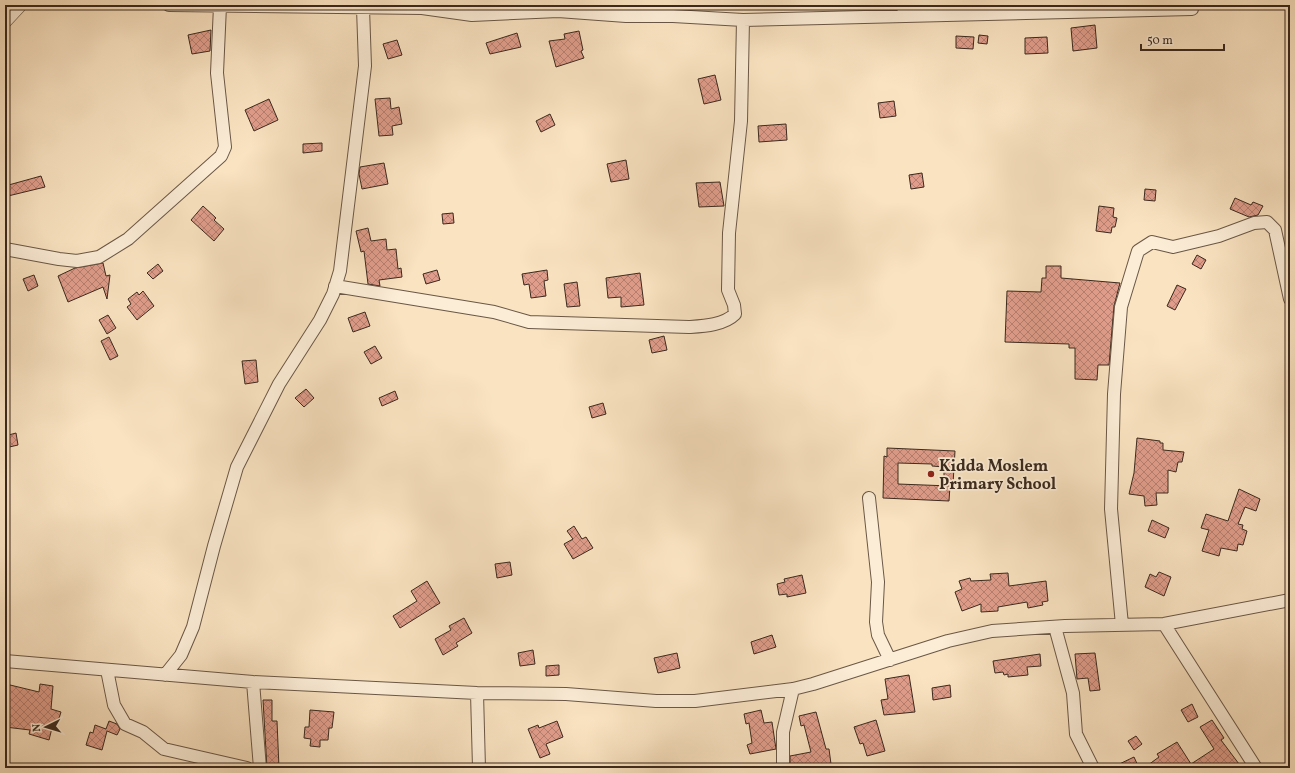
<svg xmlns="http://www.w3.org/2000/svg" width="1295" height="773" font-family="Vollkorn,serif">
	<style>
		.building { fill: url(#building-cross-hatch); stroke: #3a281d }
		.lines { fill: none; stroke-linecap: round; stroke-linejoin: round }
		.minor-casing { stroke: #6a5746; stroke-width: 14 }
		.tertiary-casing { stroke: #6a5746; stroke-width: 16 }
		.minor { stroke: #fcedd7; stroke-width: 12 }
		.tertiary { stroke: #fcedd7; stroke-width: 15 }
		.poi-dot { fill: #8f2418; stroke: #fcedd7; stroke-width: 1.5 }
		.labels { text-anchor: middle; stroke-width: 3.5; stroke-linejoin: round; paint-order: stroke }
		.poi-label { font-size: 16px; font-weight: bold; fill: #3a281d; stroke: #fcedd7; text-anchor: start }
	</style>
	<defs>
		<pattern id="building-cross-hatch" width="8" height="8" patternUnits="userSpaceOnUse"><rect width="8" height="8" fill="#e09d8b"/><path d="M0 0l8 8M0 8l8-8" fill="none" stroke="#b78071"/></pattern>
	</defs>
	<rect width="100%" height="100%" fill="#fae3c1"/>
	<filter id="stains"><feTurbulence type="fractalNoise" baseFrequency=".005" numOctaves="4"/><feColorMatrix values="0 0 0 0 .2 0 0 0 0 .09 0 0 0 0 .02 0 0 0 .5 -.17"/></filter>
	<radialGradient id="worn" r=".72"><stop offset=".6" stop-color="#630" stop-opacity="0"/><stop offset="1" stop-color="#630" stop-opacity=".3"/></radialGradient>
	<path class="building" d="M1095,25l2,23 -24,3 -2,-23z
		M211,30l-1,21 -18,3 -4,-19z
		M579,31l4,19 -2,1 3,7 -28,9 -7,-26 16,-2 -1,-5z
		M517,33l4,14 -31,7 -4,-11z
		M979,35l9,1 -1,8 -9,-1z
		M956,36l18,1 -1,12 -17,-1z
		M1047,37l1,16 -23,1v-16z
		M397,40l5,15 -14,4 -5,-15z
		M715,75l6,25 -17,4 -6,-25z
		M390,98l1,11 8,-2 3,17 -10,2 1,9 -14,1 -4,-37z
		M269,99l9,21 -24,11 -9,-21z
		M894,101l2,15 -16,2 -2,-15z
		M550,114l5,11 -14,7 -5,-11z
		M786,124l1,16 -28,2 -1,-16z
		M322,143v8l-19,2v-9z
		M626,160l3,19 -18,3 -4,-18z
		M384,163l4,21 -26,5 -3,-15 1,-7z
		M922,173l2,14 -13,2 -2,-14z
		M41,176l4,11 -37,9 -3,-10z
		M720,182l4,24 -25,1 -3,-24z
		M1145,189l11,1 -1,11 -11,-1z
		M1235,198l16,7 2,-3 10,4 -5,9 -9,2 -19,-8z
		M203,206l13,12 -2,2 10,9 -10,12 -23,-21z
		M1099,206l15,2 -1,9 4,1 -2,9h-3l-1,6 -15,-2z
		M453,213l1,10 -11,1 -1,-10z
		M368,228l3,13 15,-2 1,11 9,-1 2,20 3,-1 1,9 -23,3 1,6 -12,-2 -4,-33 -3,1 -5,-21z
		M1197,255l9,5 -5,9 -9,-5z
		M103,263l3,13 4,-1 -3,24 -4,-12 -35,15 -10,-26 17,-8z
		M158,264l5,7 -10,8 -6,-6z
		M1046,266h15v12l59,5 -6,23 -5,59h-11l-1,15 -22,-1v-31h-6v-4l-64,-2 2,-51 34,1 1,-14h4z
		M437,270l3,10 -14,4 -3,-10z
		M547,270l1,10 -4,1 2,15 -15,2 -2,-14 -5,1 -2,-11z
		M640,273l4,32 -23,2v-10l-13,1 -2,-20z
		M34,275l4,11 -10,5 -5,-12z
		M577,282l3,24 -13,1 -3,-23z
		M1177,285l9,4 -11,21 -8,-4z
		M143,291l11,15 -17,14 -10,-13 4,-3 -3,-5 9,-7 2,3z
		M365,312l5,14 -17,6 -5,-14z
		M108,315l8,13 -9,6 -8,-14z
		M664,336l3,14 -15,3 -3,-13z
		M109,337l9,19 -8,4 -9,-19z
		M375,346l7,12 -11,6 -7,-12z
		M256,360l2,22 -13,2 -3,-23z
		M306,389l8,9 -10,9 -9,-9z
		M395,391l3,8 -16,7 -3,-8z
		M603,403l3,11 -14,4 -3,-11z
		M16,433l2,12 -13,3v-12z
		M1137,438l23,3v2h3v7l21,2 -2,10h-4l-2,10 -8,-2v23h-12l1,12 -12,1 -1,-10 -15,-2 5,-21z
		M887,448l68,3 -2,33h-9v-17l-12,-1v-2l-34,-1v21l52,2 -1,15 -66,-3 1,-42 3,1z
		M1239,489l21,10 -4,12 -11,-4 -7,17 5,1 -1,4 5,2 -4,14 -5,-1 -1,7 -16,-3 -2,8 -17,-5 7,-21 -8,-2 5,-14 22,7z
		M1152,520l17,8 -4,10 -17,-7z
		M574,526l8,13 4,-2 7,11 -20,11 -9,-15 9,-5 -6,-8z
		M510,562l2,13 -15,3 -2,-14z
		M1159,572l12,5 -7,19 -19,-9 5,-13 6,3z
		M1008,573l1,13 37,-5 2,20 -6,1 1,3 -15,3 -1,-6 -29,5v4l-17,1v-8l-19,7 -7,-19 7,-3 -3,-8 11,-3 1,3 20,-1 -1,-6z
		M802,575l4,18 -19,4v-3l-8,1 -2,-11 8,-2 -1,-3z
		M427,581l13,22 -40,25 -7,-12 24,-15 -6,-10z
		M464,618l8,15 -16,10 2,3 -15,9 -8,-16 16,-9 -2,-4z
		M772,635l4,12 -22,7 -3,-12z
		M533,650l2,14 -15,2 -2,-13z
		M677,653l3,15 -22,5 -4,-15z
		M1095,653l5,37 -10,1 -2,-13 -11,1 -2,-25z
		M1040,654l1,12 -14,1 1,8 -20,2v-3l-4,1 -1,-3 -8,1 -2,-12z
		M559,665v10l-13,1v-10z
		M909,675l6,37 -31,3 -3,-15 7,-1 -3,-20z
		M6,684l33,8 1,-8 13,2 -2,23 10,3 -4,13 -4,-1 -4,16 -20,-6 1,-4 -25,-3z
		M950,685l1,12 -18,3 -1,-12z
		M263,700h9v21h5l2,47h-12z
		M1192,704l6,13 -10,5 -7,-12z
		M310,710l24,2 -2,16h-3l-1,12h-8v7l-10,-1 1,-7 -7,-1 1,-11h4z
		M761,710l3,13 8,-1 4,27 -26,5 -3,-9 5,-2 -3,-20 -3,1 -2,-10z
		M816,712l10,37h3l2,15 -22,4h-19v-12l21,-4 -7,-27 -3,1 -2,-10z
		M876,720l9,31 -18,5 -4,-13 -3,1 -6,-17z
		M1212,720l12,18 -3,2 21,28h-98l15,-11 -2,-3 20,-12 14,22 23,-15 -14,-22z
		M109,721l8,3 3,5 -3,6 -10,-4 -5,19 -16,-5 4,-13 3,1 2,-8 11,4z
		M557,721l6,16 -17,7 4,10 -10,4 -12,-29 10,-4 1,3z
		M1136,736l6,8 -8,6 -6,-9z
		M1134,757l5,11h-28z"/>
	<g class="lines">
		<defs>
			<path id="minor" d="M169,5l253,3 50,7 86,-4 68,5h47l70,4 449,-11
				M901,16l8,-11
				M5,249l54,10 18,2 22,-4 29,-18 93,-83 4,-9 -8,-74 3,-67
				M335,286l159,26 35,10 160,5c15,-1 35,-2 46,-13l-1,-9 -6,-15 1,-57 12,-112 2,-101
				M869,498l9,84 -2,40 2,13 12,25
				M1164,624l92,144
				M1122,625l-11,-116 3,-115 7,-87 17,-56 14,-9 21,5 46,-11 35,-13 13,-1 8,8 15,69
				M1055,627l18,66 3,41 17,34
				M5,661l248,21 224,11 89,1 90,7h39l98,-12 20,-5 135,-43 44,-10 73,-5 99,-2 126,-24
				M107,670l7,35 11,19 18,8 21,17 83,19
				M165,675l16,-20 12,-28 21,-81 23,-79 42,-83 41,-64 13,-26 7,-23 25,-205 -2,-58
				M253,682l7,86
				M477,693l2,75
				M783,768v-36l10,-43"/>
			<path id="tertiary" d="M5,20l14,-15"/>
		</defs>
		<use href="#minor" class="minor-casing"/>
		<use href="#tertiary" class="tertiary-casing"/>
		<use href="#minor" class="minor"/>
		<use href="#tertiary" class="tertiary"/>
	</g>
	<circle class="poi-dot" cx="931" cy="474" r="4"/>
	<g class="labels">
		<g class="poi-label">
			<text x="939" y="471">Kidda Moslem<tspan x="939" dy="18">Primary School</tspan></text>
		</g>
	</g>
	<rect width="1295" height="773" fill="none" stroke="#fae3c1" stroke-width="20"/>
	<rect x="6" y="6" width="1283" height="761" fill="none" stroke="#3a281d" stroke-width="2"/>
	<rect x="10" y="10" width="1275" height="753" fill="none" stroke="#3a281d"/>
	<g transform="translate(46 727) rotate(265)" stroke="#fcedd7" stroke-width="3" paint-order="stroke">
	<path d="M0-3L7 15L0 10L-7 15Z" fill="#3a281d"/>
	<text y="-6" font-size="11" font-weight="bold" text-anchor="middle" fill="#3a281d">N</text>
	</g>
	<path d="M1141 44v6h83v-6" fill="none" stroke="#3a281d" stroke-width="2"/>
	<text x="1147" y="44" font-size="12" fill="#3a281d" stroke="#fcedd7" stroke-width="3" paint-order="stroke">50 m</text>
	<rect width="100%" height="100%" filter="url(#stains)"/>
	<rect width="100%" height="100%" fill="url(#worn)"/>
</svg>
